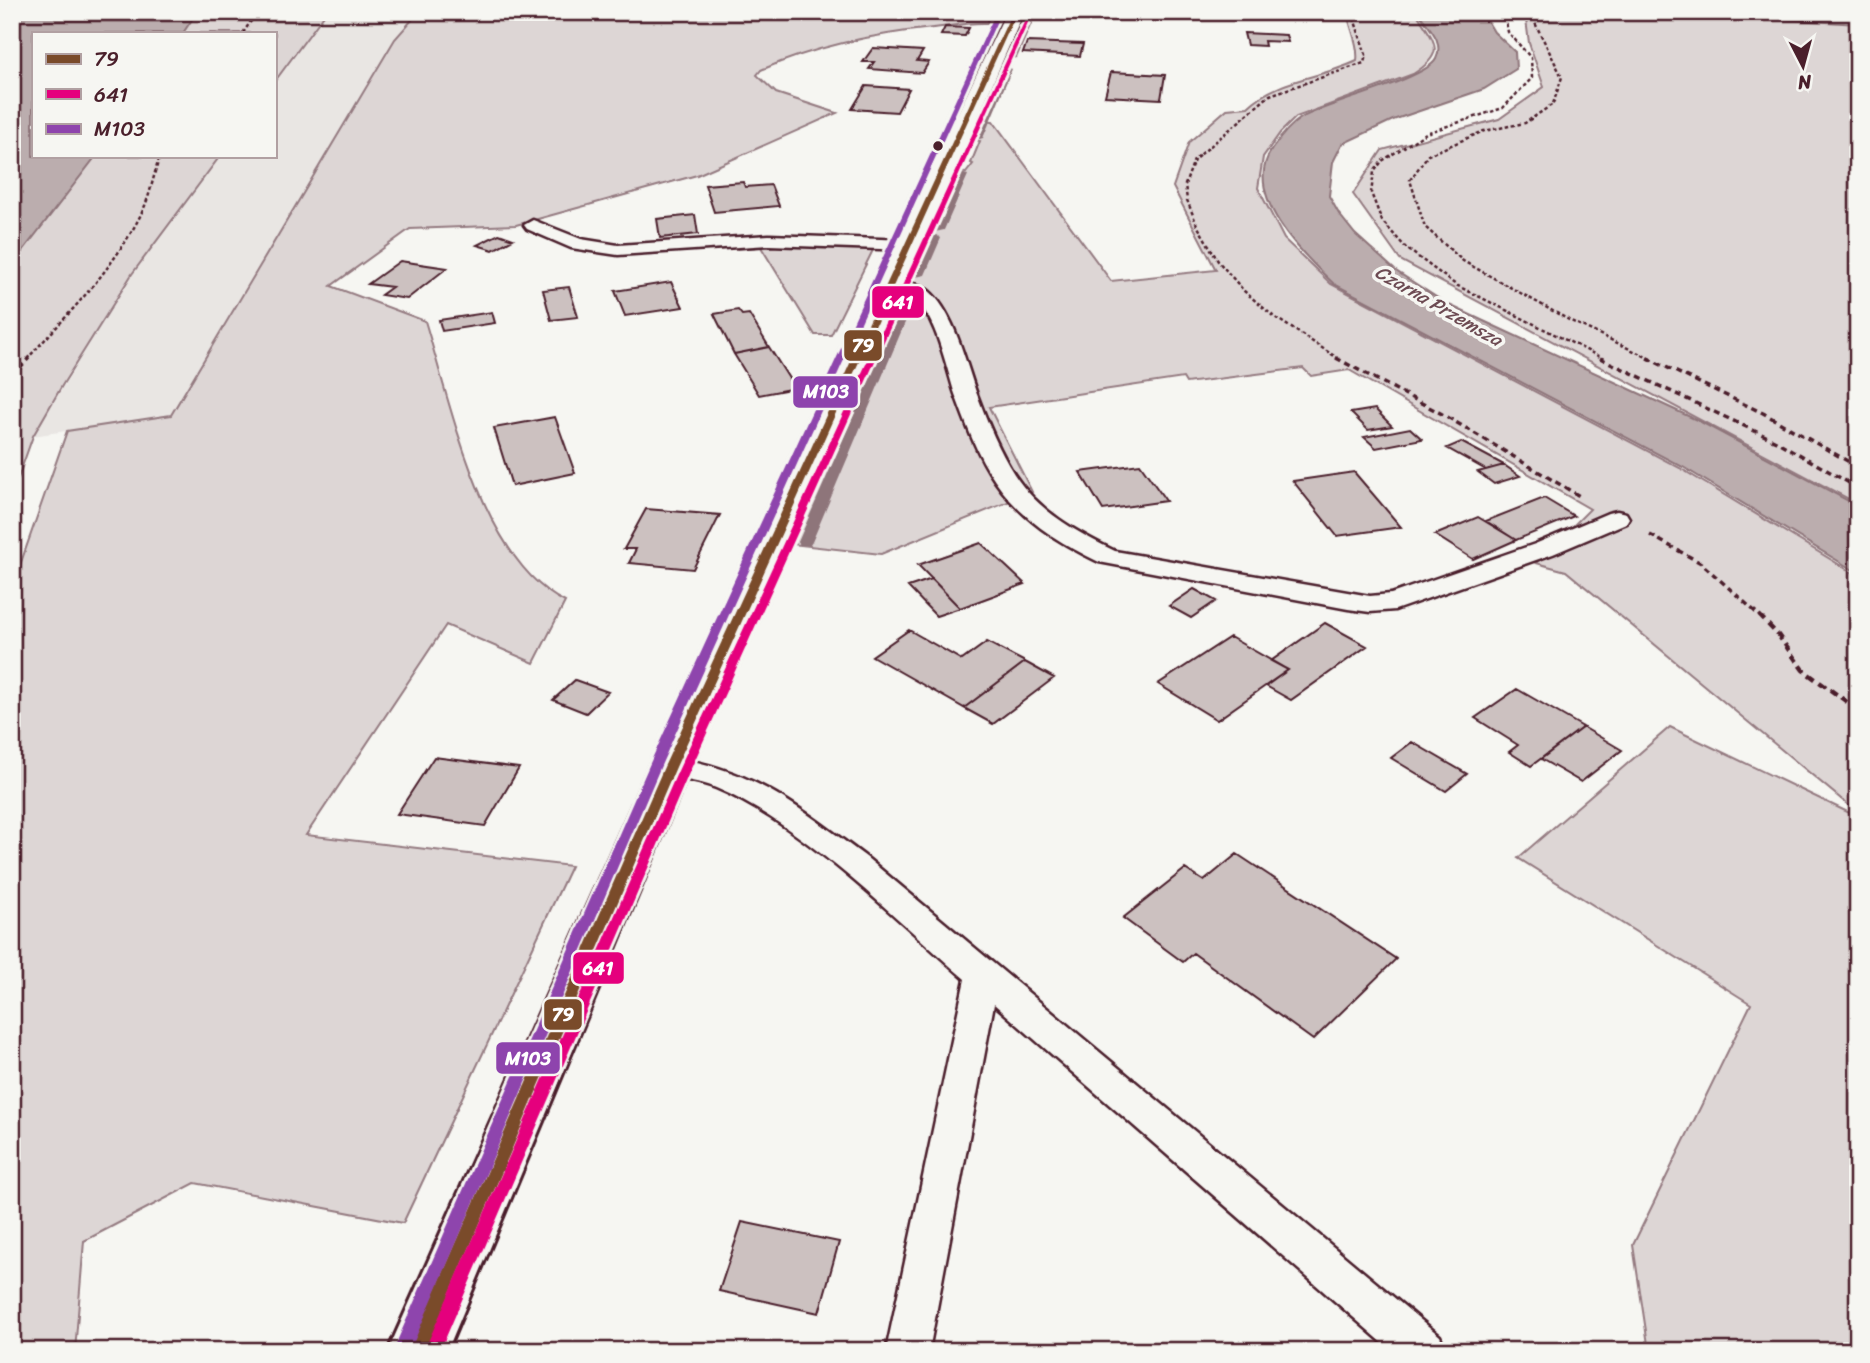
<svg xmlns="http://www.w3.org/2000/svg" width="1870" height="1363" font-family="Sriracha,sans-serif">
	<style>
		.built { fill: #e9e6e3 }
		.green { fill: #ddd6d5; stroke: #947a80; stroke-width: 2 }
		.water { fill: #bbadae; stroke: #8e747a; stroke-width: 2 }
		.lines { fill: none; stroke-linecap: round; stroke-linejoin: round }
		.stream { fill: #8e747a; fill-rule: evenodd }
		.building { fill: #ccc1c0; stroke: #4a1f2b; stroke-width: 2 }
		.service-casing { stroke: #4a1f2b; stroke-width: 5 }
		.minor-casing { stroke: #4a1f2b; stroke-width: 6 }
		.path-far2 { stroke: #4a1f2b; stroke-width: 2.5; stroke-dasharray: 3.5 2.5; stroke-linecap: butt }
		.path-far1 { stroke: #4a1f2b; stroke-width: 3.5; stroke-dasharray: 6 4.5; stroke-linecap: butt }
		.path { stroke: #4a1f2b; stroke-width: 4.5; stroke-dasharray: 8 5; stroke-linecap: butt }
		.service { fill: #f6f6f2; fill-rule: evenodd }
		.minor { fill: #f6f6f2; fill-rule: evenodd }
		.bus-1-casing { stroke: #f6f6f2; stroke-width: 6 }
		.bus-2-casing { stroke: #f6f6f2; stroke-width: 6 }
		.bus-3-casing { stroke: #f6f6f2; stroke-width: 6 }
		.bus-1 { fill: #7a4b2a; fill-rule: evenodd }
		.bus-2 { fill: #e5007d; fill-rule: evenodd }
		.bus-3 { fill: #8e44ad; fill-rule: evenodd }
		.bus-dot { fill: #4a1f2b; stroke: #f6f6f2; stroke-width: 2.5 }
		.labels { text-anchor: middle; stroke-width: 7; stroke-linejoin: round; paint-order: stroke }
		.far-water-label { font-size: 19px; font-style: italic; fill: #6c4a52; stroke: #f6f6f2 }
		.line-badge { stroke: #f6f6f2; stroke-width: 2.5 }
		.badge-label { font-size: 19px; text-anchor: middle; font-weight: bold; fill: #fff }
	</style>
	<rect width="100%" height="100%" fill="#f6f6f2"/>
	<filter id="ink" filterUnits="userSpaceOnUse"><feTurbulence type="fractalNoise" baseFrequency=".0143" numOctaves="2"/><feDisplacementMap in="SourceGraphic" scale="14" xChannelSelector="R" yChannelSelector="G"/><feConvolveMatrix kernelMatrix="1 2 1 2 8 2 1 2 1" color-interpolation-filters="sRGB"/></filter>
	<g filter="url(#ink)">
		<path class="built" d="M326,12h93l-24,27 -224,376 -138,21 99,-162 88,-118h55v-75z"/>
		<path class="green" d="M12,12h314l-51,69v-48h-242v123h187l-88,118 -69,110 -30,52 -21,59z
			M419,12h573l-5,11c-18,-1 -36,3 -54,5 -60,6 -117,18 -172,42l-4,5 19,18 61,20 -140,62 -181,50 -106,4 -79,57 94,35c26,84 57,240 140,281l-31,61 -88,-38 -140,210 265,31 -168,357 -208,-40 -111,58 -9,110h-63v-763l55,-157 104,-16 224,-376z
			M1347,12h69c16,28 34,39 -3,62l-117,43 -16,16 -17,24 -5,31 26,51 47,45 349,184 178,108v237l-292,-242 -30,-8 54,-54 -241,-139 -38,6 -8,-8 -117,15 -3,-5 -194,29 43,85 -151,62 -90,-10 165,-372 10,1 7,-9 -2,-1 9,-22 -10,-1 8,-20 15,1 118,160 105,-11 -43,-83 16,-45 38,-33 21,-2c28,-28 74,-29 109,-46 2,-16 -7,-32 -10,-49z
			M1525,12h250l5,7 78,5v480l-458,-244 -47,-66 29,-44 117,-31 45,-32 -15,-44z
			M743,245l132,1 -44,89h-16l-54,-88 -24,2z
			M1670,727l188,90v534h-209l-16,-106 118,-241 -233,-146z"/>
		<path class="water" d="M12,12h185l-14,21h-150v123h63l-84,109z
			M1418,12h64l12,20 21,20 1,17 -32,20 -91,31 -51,24 -9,18 -4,34 10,18 16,20 41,37 51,33 254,118 157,84v67l-175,-106 -349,-183c-31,-29 -93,-89 -62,-135 7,-10 18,-24 29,-31 26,-15 125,-39 135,-59 9,-19 -9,-33 -18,-47z"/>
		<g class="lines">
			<path class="stream" d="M1029,12h8l-20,46 -7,2z
				M1008,67l4,2 -29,69 -7,2 28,-71z
				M960,173l8,2 -24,55 -9,2 -1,-2z
				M936,235l5,3 -16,37 -9,2 -1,-2 16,-37z
				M910,296l5,3 -103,243 -2,3h-10l-2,-3 107,-243z"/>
		</g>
		<path class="building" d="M945,27l24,1 -4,8 -24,-1z
			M1244,33l42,2 2,7 -24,-1 1,5 -18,-1z
			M1027,42l56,2 -3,12 -57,-3z
			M873,48l50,3 -6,10 12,1 -7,11 -53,-4 5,-7h-11z
			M1111,72l54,3 -4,24 -56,-3z
			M866,86l43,3 -12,23 -45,-3z
			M743,182l2,5 26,-2 8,21 -65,6 -9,-27z
			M695,215l3,19 -38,4 -3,-19z
			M499,234l14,5 -20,11 -16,-5z
			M400,261l47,7 -40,31 -26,-4 11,-8 -24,-3z
			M671,282l12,25 -58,9 -10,-25z
			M569,287l9,30 -27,3 -8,-30z
			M738,310l4,5 7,-1 20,33 -35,7 -20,-40z
			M492,312l3,11 -53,8 -3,-11z
			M769,347l26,41 -36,7 -25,-41z
			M1375,409l17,17 -24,4 -17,-17z
			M555,417l20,56 -63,13 -18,-58z
			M1410,428l12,11 -46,9 -12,-11z
			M1461,442l43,23 -18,5 -39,-22z
			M1140,464l26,37 -63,9 -23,-38z
			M1504,465l16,11 -26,8 -16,-12z
			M1354,472l47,55 -64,9 -44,-55z
			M1544,498l30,18 -58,24 -30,-19z
			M646,509l74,6 -27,54 -64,-6 7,-14h-12z
			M1478,517l38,23 -43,19 -38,-24z
			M981,543l44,41 -65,24 -42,-43z
			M932,579l28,29 -24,8 -28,-29z
			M1194,589l22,12 -25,17 -22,-12z
			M1325,623l42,23 -76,54 -25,-14 22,-16 -17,-9z
			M909,630l53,30 25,-18 38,20 -61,46 -92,-52z
			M1230,637l58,33 -71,50 -59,-36z
			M1025,662l29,16 -61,46 -29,-16z
			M575,680l33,12 -22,21 -33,-13z
			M1517,689l66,38 -52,39 -22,-14 9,-7 -43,-27z
			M1583,727l39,23 -41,32 -40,-23z
			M1412,742l55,32 -21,17 -55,-33z
			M434,757l85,11 -34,58 -88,-12z
			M1237,854l159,105 -83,81 -120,-87 -10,9 -60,-44 62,-49 19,12z
			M742,1222l97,20 -20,71 -100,-22z"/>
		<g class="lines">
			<defs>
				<path id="service" d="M533,220l48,19 37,6 151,-10 139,5 9,5 -9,5 -139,-5 -151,10 -47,-7 -44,-19 -3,-4z
					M889,279c11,3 27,3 36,9 29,19 41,78 53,109 10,27 21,53 36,77 24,37 62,58 101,77l255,45 21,-2 144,-50 73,-31 9,-2 9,2 3,5 -3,5 -73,31 -158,56 -25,2 -22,-3 -249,-47c-41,-20 -77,-42 -104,-81 -18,-26 -29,-57 -40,-87 -9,-27 -19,-79 -42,-97 -8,-5 -21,-6 -31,-8l-3,-4z
					M670,757c84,12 130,51 196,100l574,479 6,15h-54l-398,-347 -65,347h-43l79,-372c-71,-62 -163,-155 -249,-191 -18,-8 -38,-8 -57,-14l-4,-7 4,-7z"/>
				<path id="minor" d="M1006,12h18l-333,755 -244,584h-59l261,-584z"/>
			</defs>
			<use href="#service" class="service-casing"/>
			<use href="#minor" class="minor-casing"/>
			<path class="path-far2" d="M1504,12l4,20 23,26 1,20 -29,30 -77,25 -44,28 -8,11 -3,21 11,28 24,27 50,37 148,74
				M1537,12l-2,11 27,54 -9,27 -28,19 -41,8 -56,24 -18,25 15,47 38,34 106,59 82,39
				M243,33l14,-21
				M27,359c42,-46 90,-93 117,-151 7,-16 10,-35 16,-52
				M1339,359l-66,-43 -29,-25 -26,-30 -21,-36 -10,-25 -2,-15 9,-25 76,-65 94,-32 2,-8 -14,-43"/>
			<path class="path-far1" d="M1336,358l108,57 137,82
				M1600,358l176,83 82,47
				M1647,358l116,55 95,54
				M12,376l17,-18
				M1650,535l51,28 59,53"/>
			<path class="path" d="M1759,615l19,20 25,35 55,40"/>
			<use href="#service" class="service"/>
			<use href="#minor" class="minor"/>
			<defs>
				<path id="bus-1" d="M1012,12h5l-341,755 -251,584h-16l255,-584z"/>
				<path id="bus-2" d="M1028,17l2,1 -341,755 -249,578h-16l253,-578 349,-755z"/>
				<path id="bus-3" d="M996,12h5l-338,749 -253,590h-12l-2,-6 2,-6 253,-578z"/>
			</defs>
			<use href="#bus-1" class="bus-1-casing"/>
			<use href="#bus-2" class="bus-2-casing"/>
			<use href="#bus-3" class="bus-3-casing"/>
			<use href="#bus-1" class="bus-1"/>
			<use href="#bus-2" class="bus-2"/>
			<use href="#bus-3" class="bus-3"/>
		</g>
	</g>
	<circle class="bus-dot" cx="938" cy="146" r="6"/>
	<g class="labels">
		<g class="far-water-label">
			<text transform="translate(1439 305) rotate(30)" y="7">Czarna Przemsza</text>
		</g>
	</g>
	<g class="line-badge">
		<rect x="871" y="285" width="54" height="34" rx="7" fill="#e5007d"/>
		<rect x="843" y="329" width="40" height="33" rx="7" fill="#7a4b2a"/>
		<rect x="792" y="375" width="67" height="34" rx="7" fill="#8e44ad"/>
		<rect x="572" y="951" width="53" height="34" rx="7" fill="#e5007d"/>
		<rect x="543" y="998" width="40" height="33" rx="7" fill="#7a4b2a"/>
		<rect x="495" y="1041" width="66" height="34" rx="7" fill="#8e44ad"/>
	</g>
	<g class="badge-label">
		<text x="898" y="309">641</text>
		<text x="863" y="352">79</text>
		<text x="826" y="398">M103</text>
		<text x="598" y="975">641</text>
		<text x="563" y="1021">79</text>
		<text x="528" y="1065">M103</text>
	</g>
	<rect width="1870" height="1363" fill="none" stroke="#f6f6f2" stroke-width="42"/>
	<rect x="21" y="21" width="1828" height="1321" fill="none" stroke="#4a1f2b" stroke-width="2.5" filter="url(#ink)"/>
	<rect x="32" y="32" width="245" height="126" fill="#f6f6f2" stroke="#b1a0a2" stroke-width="2"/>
	<rect x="46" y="54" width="35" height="10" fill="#7a4b2a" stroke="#b1a0a2" stroke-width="2"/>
	<text x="94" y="66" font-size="21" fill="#4a1f2b">79</text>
	<rect x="46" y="89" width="35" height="10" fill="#e5007d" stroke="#b1a0a2" stroke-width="2"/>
	<text x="94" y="102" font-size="21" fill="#4a1f2b">641</text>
	<rect x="46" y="124" width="35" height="10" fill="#8e44ad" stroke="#b1a0a2" stroke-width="2"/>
	<text x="94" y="136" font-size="21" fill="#4a1f2b">M103</text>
	<g transform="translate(1803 66) rotate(174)" stroke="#f6f6f2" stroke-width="5" paint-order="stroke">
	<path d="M0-5L12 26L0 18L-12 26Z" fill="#4a1f2b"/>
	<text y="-10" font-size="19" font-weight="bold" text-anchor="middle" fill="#4a1f2b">N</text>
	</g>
</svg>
